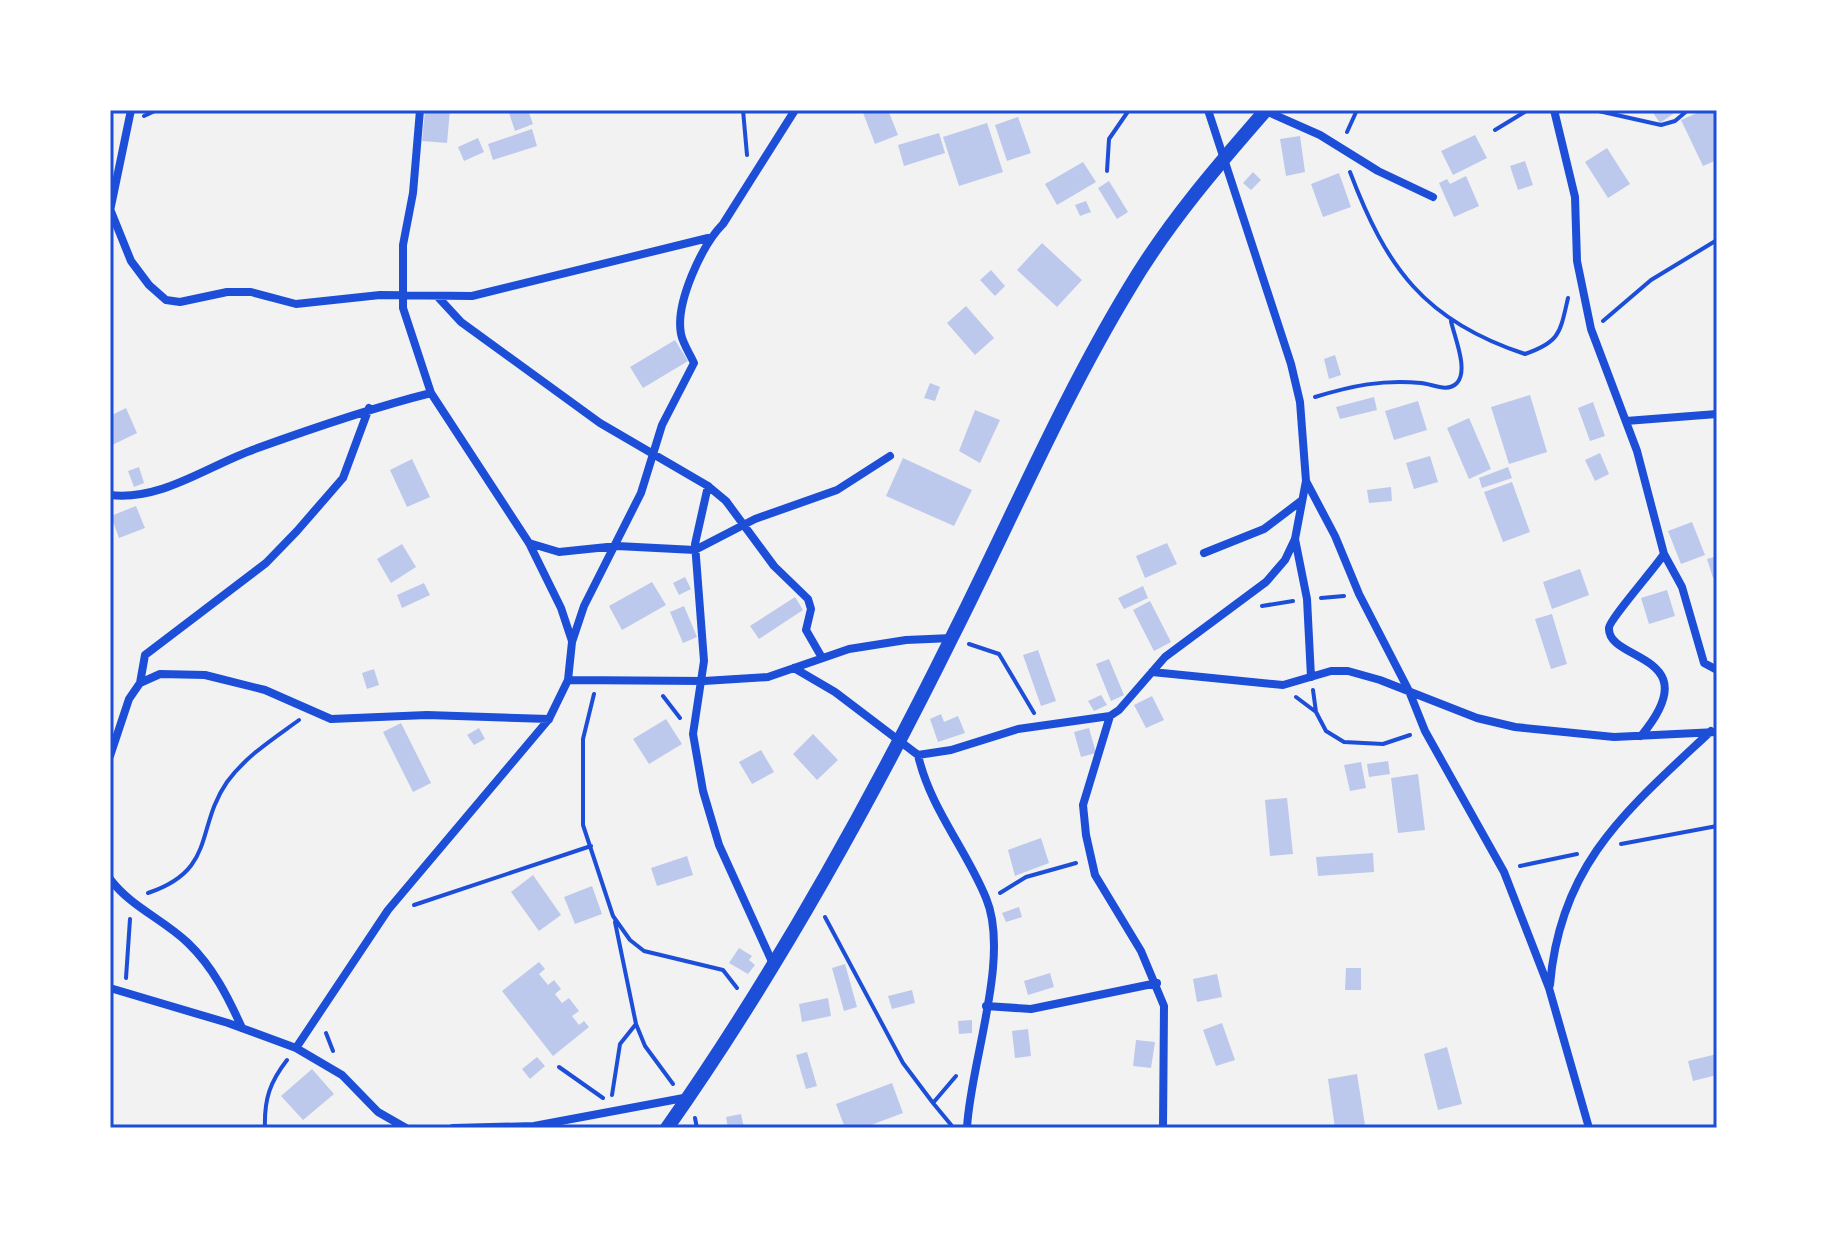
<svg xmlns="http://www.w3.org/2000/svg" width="1827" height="1238" font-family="'Roboto Serif',serif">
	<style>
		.building { fill: #bdc9ec }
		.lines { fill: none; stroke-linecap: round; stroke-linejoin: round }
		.path { stroke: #1d4ed8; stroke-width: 4 }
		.minor { stroke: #1d4ed8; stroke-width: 8 }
		.tertiary { stroke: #1d4ed8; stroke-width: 14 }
		.neatline { fill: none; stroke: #1d4ed8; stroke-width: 3 }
	</style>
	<rect width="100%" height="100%" fill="#f2f2f2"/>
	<path class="building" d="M425,110h25l-3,33 -25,-2z
		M508,110h20l5,14 -18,7z
		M862,110h26l10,25 -23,9z
		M1651,110h19l3,4 -13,9z
		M1704,110h13v50l-14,6 -22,-46z
		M1018,117l13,36 -24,8 -12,-36z
		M987,123l16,49 -44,14 -16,-49z
		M532,129l5,17 -44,14 -5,-16z
		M939,133l6,20 -41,13 -6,-21z
		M1475,135l12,23 -34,17 -12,-24z
		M1300,136l5,36 -19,4 -6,-37z
		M478,138l6,14 -20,9 -6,-14z
		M1607,148l23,36 -22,14 -23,-36z
		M1525,161l8,24 -15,5 -8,-24z
		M1083,162l13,20 -39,23 -12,-21z
		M1253,172l8,8 -10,10 -8,-7z
		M1339,173l12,34 -28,10 -12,-33z
		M1466,176l13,30 -25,11 -15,-34 8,-4 3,5z
		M1109,181l19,31 -11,7 -19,-31z
		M1086,201l5,11 -11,4 -5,-11z
		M1042,243l40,37 -25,27 -40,-37z
		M991,270l14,16 -10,10 -15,-16z
		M966,306l28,32 -19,17 -28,-32z
		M675,340l13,21 -45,27 -13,-21z
		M1335,355l6,20 -12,4 -5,-20z
		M930,383l10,4 -5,14 -11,-3z
		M1530,395l17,57 -38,12 -18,-57z
		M1374,397l3,13 -37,9 -4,-12z
		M1418,401l9,29 -33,10 -9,-29z
		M1593,402l12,34 -15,5 -12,-33z
		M126,408l11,25 -27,13v-30z
		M975,410l25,10 -20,43 -21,-12z
		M1469,418l22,51 -22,10 -22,-51z
		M1600,453l9,21 -14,7 -10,-21z
		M1430,456l8,26 -24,7 -8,-26z
		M903,458l69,32 -18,36 -68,-30z
		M412,459l18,38 -23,10 -17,-37z
		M139,467l5,16 -10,4 -6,-16z
		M1508,467l4,11 -30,10 -3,-10z
		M1512,482l18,50 -27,10 -19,-50z
		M1391,487l1,14 -23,2 -2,-13z
		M136,506l9,22 -26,10 -8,-22z
		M1692,522l13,33 -24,9 -13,-33z
		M1167,543l10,21 -32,14 -9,-22z
		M402,544l14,23 -25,16 -14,-24z
		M1717,556v21l-4,1 -6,-19z
		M1580,569l9,26 -37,14 -9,-27z
		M685,577l6,12 -12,6 -6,-12z
		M652,582l14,23 -44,25 -13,-24z
		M424,583l6,12 -28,13 -5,-13z
		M1143,586l5,12 -24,11 -6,-11z
		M1667,590l8,26 -26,8 -8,-26z
		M795,597l8,13 -44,29 -9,-13z
		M1150,601l21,41 -17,9 -21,-41z
		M684,606l13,31 -14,6 -13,-31z
		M1552,614l15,50 -16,5 -16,-50z
		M1038,650l18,51 -15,5 -18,-51z
		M1109,659l15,36 -13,6 -15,-37z
		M374,669l5,16 -12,4 -5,-16z
		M1101,695l6,10 -13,6 -6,-10z
		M1152,696l12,24 -18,8 -12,-23z
		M941,714l3,8 14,-6 7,17 -27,9 -8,-23z
		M666,719l16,25 -33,20 -16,-25z
		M401,723l30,60 -18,9 -30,-60z
		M479,728l6,11 -11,6 -7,-10z
		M1089,728l7,25 -15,4 -7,-25z
		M813,734l25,26 -21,20 -24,-26z
		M761,750l13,22 -22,12 -13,-22z
		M1388,761l2,13 -21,3 -2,-13z
		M1361,762l5,26 -16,3 -6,-26z
		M1418,774l7,56 -27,3 -7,-55z
		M1287,798l6,56 -23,2 -5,-56z
		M1041,838l8,25 -34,13 -7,-26z
		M1373,853l1,19 -56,4 -2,-19z
		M687,856l6,19 -36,11 -6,-18z
		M533,875l28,40 -22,16 -28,-39z
		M592,886l10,28 -27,10 -11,-27z
		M1019,907l3,10 -16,5 -4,-9z
		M739,948l13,8 -3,4 6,5 -7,9 -19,-11z
		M539,962l6,7 -6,5 9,11 6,-5 7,9 -6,5 7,9 7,-5 10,13 -7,5 7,9 5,-4 5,6 -36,29 -51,-65z
		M845,964l12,43 -13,4 -12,-43z
		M1346,968h15v22h-16z
		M1050,973l4,14 -26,8 -4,-14z
		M1217,974l5,23 -25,5 -4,-23z
		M912,990l3,13 -23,6 -4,-13z
		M828,998l3,18 -29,6 -3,-18z
		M972,1020v13l-13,1 -1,-13z
		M1222,1023l13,37 -19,6 -13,-36z
		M1028,1029l3,27 -16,2 -3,-27z
		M1136,1040l19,2 -4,26 -18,-2z
		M1447,1047l15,57 -24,6 -14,-56z
		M807,1052l10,34 -11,3 -10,-34z
		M1717,1054v21l-24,6 -5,-20z
		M537,1057l8,9 -15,13 -8,-10z
		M312,1069l22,25 -31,26 -22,-24z
		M1357,1074l8,51 -30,3 -7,-49z
		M892,1083l11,30 -40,15h-18l-9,-24z
		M741,1114l3,14h-16l-2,-11z"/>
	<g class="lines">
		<path class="path" d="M743,110l4,45
			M1594,110l67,15 14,-4 13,-11
			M144,116l13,-6
			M1495,130l33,-20
			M1347,132l10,-22
			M1107,171l2,-32 20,-29
			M1350,172c36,95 74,149 175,182 35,-12 35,-21 43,-56
			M1603,321l48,-41 66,-40
			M1315,397c36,-11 68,-18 106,-14 12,1 26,10 36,0 12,-13 -3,-47 -6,-62
			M1321,598l23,-2
			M1262,606l31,-5
			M969,644l30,10 35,59
			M1313,690l3,22
			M594,694l-11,45v86l30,91 17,24 14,11 79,19 14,18
			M663,696l17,22
			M1296,697l20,15 10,19 18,11 39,2 27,-9
			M1621,844l96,-18
			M1520,866l57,-12
			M148,893c69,-23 47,-65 79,-111 19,-26 46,-43 72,-62
			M1000,893l26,-16 50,-14
			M414,905l177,-59
			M825,917l78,146 30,40 23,-27
			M615,922l21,102 9,22 28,38
			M126,978l4,-59
			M326,1033l7,18
			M559,1067l44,31
			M612,1095l8,-51 16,-20
			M933,1103l19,23
			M695,1118l2,10
			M265,1128c-1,-29 5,-46 22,-68"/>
		<path class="minor" d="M420,110l-7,83 -10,52v63l28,85 98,150 32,65 11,33
			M1208,110l83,254 9,38 6,79 29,55 24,58 50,97 16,40 79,141 45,116 40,140
			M1554,110l21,87 2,64 14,68 46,122 27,103 18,33 22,76 13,7
			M1266,111l54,24 58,36 55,26
			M110,209l21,52 18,24 17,15 14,2 47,-10h24l45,12 84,-9 92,1 236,-58
			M110,211l21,-101
			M437,296l24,26 139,101 108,63 18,15 48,65 34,33 3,10 -5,21 15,26
			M1626,421l91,-7
			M708,486l-13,58 9,117 -11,73 10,57 16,54 55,121
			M110,495c52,6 97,-29 145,-46 58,-21 116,-41 176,-56
			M1295,539l12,60 4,78
			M529,543l30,9 58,-6 78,4 60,-31 82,-29 53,-34
			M1204,553l60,-24 37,-28
			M794,668l41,24 83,63 33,-5 67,-21 92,-13 9,-6 46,-53 101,-75 19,-22 10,-21 11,-58
			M1152,672l131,13 48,-14h17l32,9 97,38 38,9 99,10 103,-5
			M568,680l136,1 64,-4 81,-28 57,-9 46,-2
			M140,683l5,-28 121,-92 31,-32 46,-53 26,-70
			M1110,716l-27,89 3,30 9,40 46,76 23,55 -1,122
			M1641,736c69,-83 -34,-74 -32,-108 0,-8 46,-60 55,-74
			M918,755c12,53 48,94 68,143 25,59 -16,166 -19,230
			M110,756l19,-57 11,-16 20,-9 45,1 60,15 66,29 96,-4 122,4
			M110,879c21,28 53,40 78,64 25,24 40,54 54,85
			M1550,985c10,-122 78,-176 161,-254
			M110,988l118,35 68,25 46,27 36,37 28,16
			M986,1006l45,3 126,-26
			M296,1048l92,-138 161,-191 19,-39 4,-38 12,-36 57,-113 21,-68 32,-62c-4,-9 -11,-19 -13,-29 -6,-31 21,-89 42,-110l72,-114
			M453,1128l81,-2 155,-29"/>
		<path class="tertiary" d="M667,1128c109,-155 201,-321 285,-491 59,-117 110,-238 178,-350 38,-64 87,-121 136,-177"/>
	</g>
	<rect width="1827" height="1238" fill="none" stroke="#ffffff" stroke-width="224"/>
	<rect x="112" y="112" width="1603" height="1014" class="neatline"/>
</svg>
